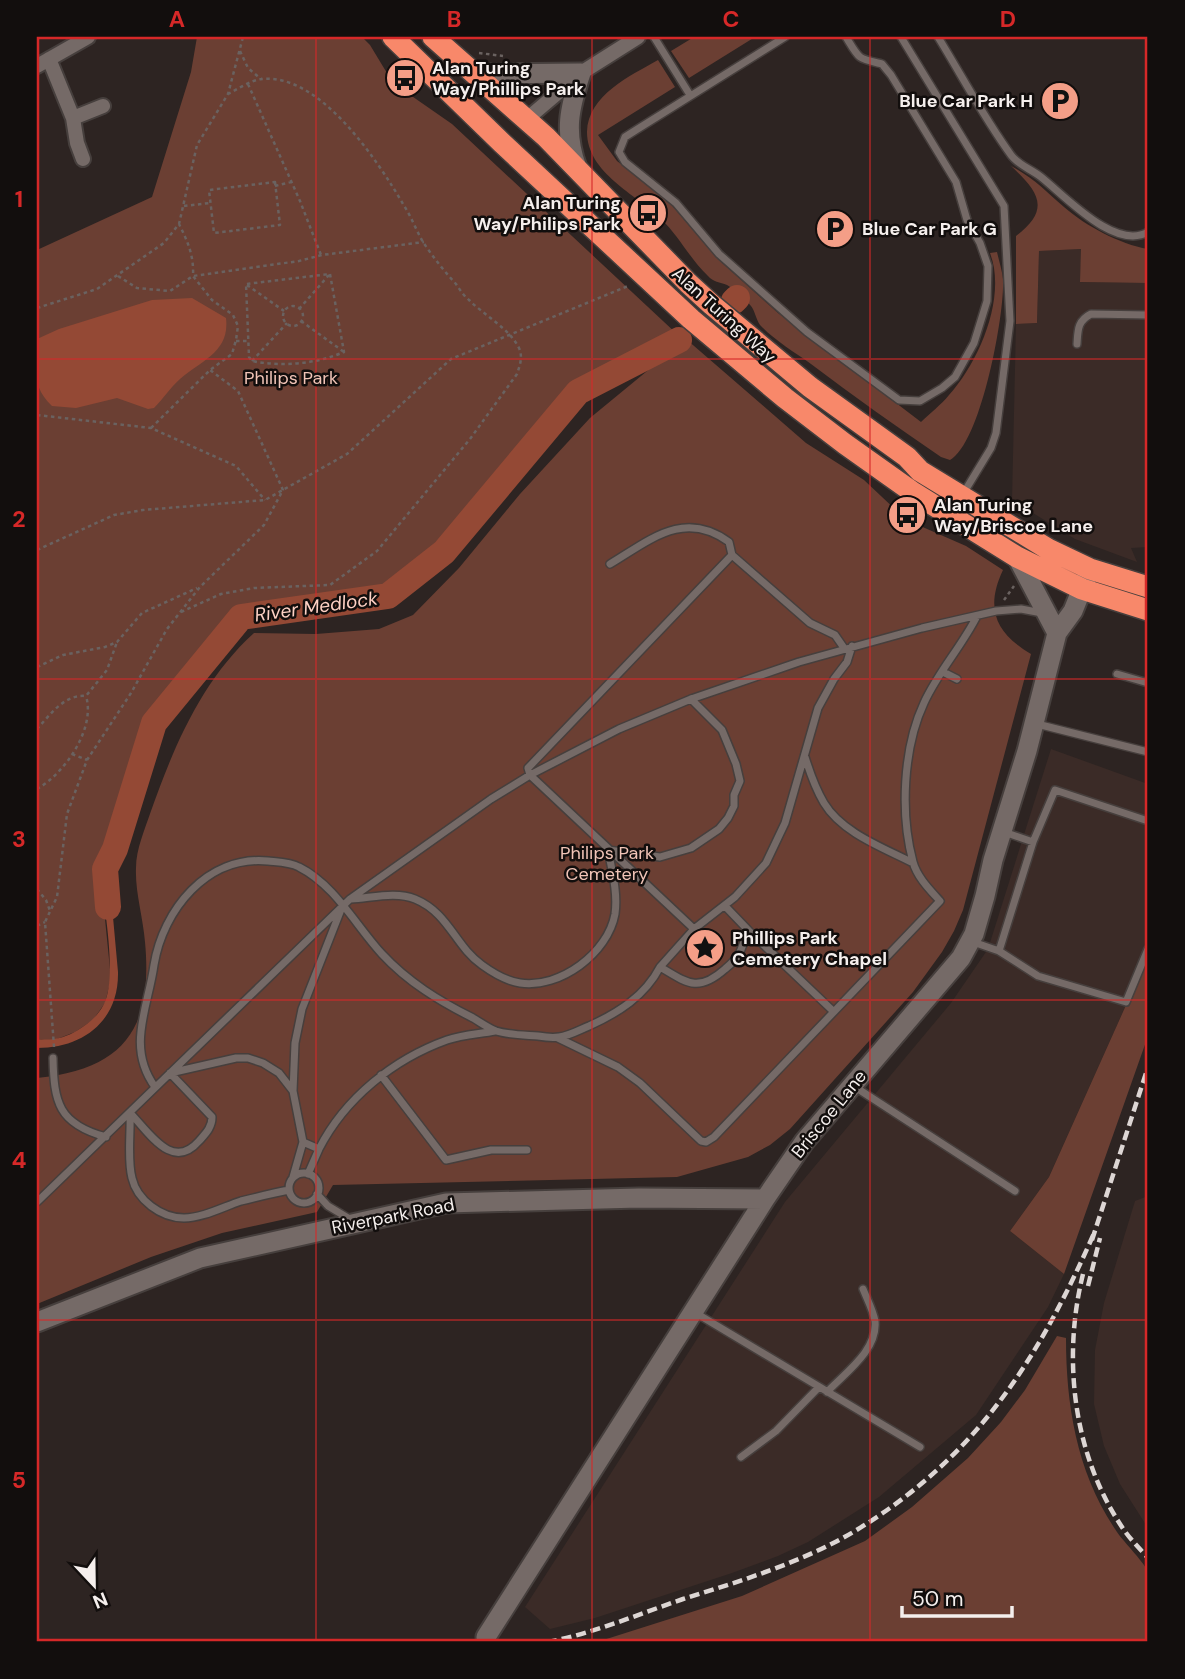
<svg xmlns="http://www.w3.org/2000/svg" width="1185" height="1679" font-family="'DM Sans',sans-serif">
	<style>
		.built { fill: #3b2b27 }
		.green { fill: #6b3f33 }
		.water { fill: #944935 }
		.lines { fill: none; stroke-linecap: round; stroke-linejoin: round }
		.river { stroke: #944935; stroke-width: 26 }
		.lane-casing { stroke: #463f3d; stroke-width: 10 }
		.street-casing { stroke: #463f3d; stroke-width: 18 }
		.secondary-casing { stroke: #463f3d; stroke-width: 23 }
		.highway-casing { stroke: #463f3d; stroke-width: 24 }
		.path { stroke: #6a6260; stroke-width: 2.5; stroke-dasharray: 3.5 3.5; stroke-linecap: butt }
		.lane { stroke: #756a67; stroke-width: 7 }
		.street { stroke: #756a67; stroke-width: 14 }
		.secondary { stroke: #756a67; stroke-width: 19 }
		.highway { stroke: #f8886a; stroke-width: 21 }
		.rail { stroke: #ddd6d4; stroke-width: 4.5; stroke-dasharray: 10 5; stroke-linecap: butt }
		.grid { fill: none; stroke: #d62828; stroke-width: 2; stroke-opacity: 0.55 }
		.labels { text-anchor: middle; stroke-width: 5; stroke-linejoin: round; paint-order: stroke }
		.poi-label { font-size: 18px; font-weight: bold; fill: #f5efed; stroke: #120e0d; text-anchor: start }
		.street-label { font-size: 18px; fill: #f5efed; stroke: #120e0d }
		.park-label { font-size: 18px; fill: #f1c4b7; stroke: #120e0d }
		.water-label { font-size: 19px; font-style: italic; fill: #fed1c4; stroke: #120e0d }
		.neatline { fill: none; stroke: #d62828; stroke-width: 2.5 }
		.grid-label { font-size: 23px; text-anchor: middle; font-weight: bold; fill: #d62828 }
	</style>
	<rect width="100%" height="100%" fill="#2d2422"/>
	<path class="built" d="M1082,249l-2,33 68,1v264l-17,1 6,14 -62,-23 -63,-39 4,-176 21,-1 2,-72z
		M1051,749l97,35v172l-99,221 -39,54 54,43 -16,33 -72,108 -97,82 -71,45 -30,14 -46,17 -137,45 -45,11 -25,-22 260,-405 166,-199 37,-54z
		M1148,1196v332l-28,-44 -16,-38 -10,-42 1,-54 9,-47 31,-102z"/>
	<path class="green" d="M197,37h165l8,8 23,38 59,41 226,211 -102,55 -134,161 -55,43 -147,21 -89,108 -38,125 -13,21 11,110 -6,24 -12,17 -18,12 -23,9 -15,-2v-789l115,-53 39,-125z
		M694,37h61l-66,41 -18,-27z
		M658,60l17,27 -77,48 19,26 51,40 51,59 59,53 143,109c9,-9 20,-17 28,-27 30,-33 58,-98 41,-142l7,-1c2,9 5,18 6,27 2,35 -22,164 -53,181l-9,-3c-44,-30 -88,-61 -130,-93 -17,-12 -37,-24 -51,-39 -4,-6 -5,-14 -9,-19 -6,-7 -17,-17 -24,-21 -7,-3 -14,-3 -19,-9 -18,-17 -29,-40 -47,-57 -25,-25 -74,-46 -74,-87 1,-37 43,-56 71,-72z
		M1011,166c24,13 33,24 53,41 22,19 55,37 84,42v34l-68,-1 1,-33 -42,2 -2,72 -21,1v-88c36,-27 22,-45 -5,-70z
		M686,339l120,104 58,37 35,33 19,12 48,21 37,24c-18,38 -8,63 28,84l-68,256 -9,21 -12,21 -29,40 -123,137 -20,16 -22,12 -71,20 -344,8 -16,27 -95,21 -71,24 -114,47v-226c88,-9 116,-50 108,-136 -2,-25 -10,-50 -9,-74 0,-19 9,-39 15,-57 23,-65 51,-131 103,-178l62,1 63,-5 34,-14 46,-47 61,-74 70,-76z
		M1148,956v80l-84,238 -54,-43 39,-54z
		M1057,1336l9,2c0,68 11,134 49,191 7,12 28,31 33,43 3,7 0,59 0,70h-551l145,-46 123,-55 47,-34 56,-49 33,-36 24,-32z"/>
	<path class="water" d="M192,298l34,20c4,34 -24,42 -46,61 -10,9 -17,20 -26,29l-6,1 -31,-11 -41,10 -24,-2c-22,-21 -15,-38 -15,-67l22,-10 93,-29z
		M100,869l9,4 9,99c1,49 -35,76 -81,76v-9c15,2 28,-1 41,-9 11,-7 20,-14 26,-26 14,-28 -1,-102 -4,-135z"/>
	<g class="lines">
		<path class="river" d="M734,301l3,-3
			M108,907l-3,-38 10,-20 39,-126 87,-106 147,-21 56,-44 134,-160 101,-52"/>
		<defs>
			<path id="lane" d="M654,37l36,58
				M785,37l-149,93 -11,7 -6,15 6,10 51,41 43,51 88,78 92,68 21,1 22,-13 13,-11 19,-34 13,-42 1,-35 -8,-23 -13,-23 -11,-38 -65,-107 -9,-11c-25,-6 -22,-4 -36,-27
				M901,37l103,169 6,115 -14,112 -5,15 -28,46
				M938,37c24,39 46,81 73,118 7,10 20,14 30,22 24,19 74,74 107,55
				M1077,344c1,-13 0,-23 14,-30l57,1
				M610,564c40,-24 74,-55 119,-22l3,13 78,68 25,12 9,13
				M943,672l14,7
				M1117,674l31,9
				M1037,724l111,28
				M805,757c5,16 10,31 19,46 18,30 60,45 89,60
				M1004,832l29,10
				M351,899c20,-1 45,-8 64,0 34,14 40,47 67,66 11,8 24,16 38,18 40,6 88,-30 95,-69 3,-21 -3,-43 -7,-64l52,7 31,-9 28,-19 9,-11 6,-12v-11l6,-14 -4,-17 -14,-34 -31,-31
				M725,906l24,25c-4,7 -6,14 -9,21 -3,7 -9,12 -15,17 -27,24 -38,14 -65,-2l34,-38 41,-32 31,-34 19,-40 33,-115 16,-29 13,-17 5,-16
				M694,929l-164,-154 -2,-7 204,-213
				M749,931l84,80
				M973,942l26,9 34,-109 22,-52 93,31
				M999,951l39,25 88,26 22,-53
				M558,1038l60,29 22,16 61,58 5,1 8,-5 226,-236c-10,-11 -23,-24 -27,-39 -13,-48 -10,-114 11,-159 14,-31 38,-57 53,-87
				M53,1058c1,44 5,66 53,79
				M170,1073l66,-15h12l15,5 16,10 14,18 10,51
				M381,1075l65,85 45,-10h36
				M155,1087c-29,-40 -7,-79 -1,-122 9,-55 53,-110 114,-104 10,1 22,1 31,6 36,18 57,59 83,87 26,28 57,47 91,64 7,4 15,10 23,13 13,4 28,4 42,5 6,1 15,2 21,1 10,-1 20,-7 30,-11 29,-13 56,-30 71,-59
				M855,1087l160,104
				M293,1091l2,-48 7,-34 40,-102
				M130,1113c1,20 -3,46 2,65 5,22 29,40 52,40 18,0 39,-11 57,-17 16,-4 32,-8 48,-11
				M130,1113c19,19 42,59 69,28 6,-7 13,-13 13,-24l-42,-44
				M319,1149c26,-51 75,-90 128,-109 15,-5 32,-6 48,-9
				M289 1188a15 15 0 1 1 30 0a15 15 0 1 1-30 0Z
				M293,1177l10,-35 16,7 -11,25
				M317,1194l11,12 25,15
				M37,1202l313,-303 141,-100 39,-24 89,-46 72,-30 108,-37 123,-34 74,-17 25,-2 21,4
				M694,1312l226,135
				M827,1392c18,-19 51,-42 48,-71 -2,-11 -8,-22 -12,-32
				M741,1457l35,-26 43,-44"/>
			<path id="street" d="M49,59l24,59 4,25 6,16
				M37,66l51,-29
				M73,118l30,-12
				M527,119l54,-46 57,-36"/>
			<path id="secondary" d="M476,74l105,-1c-12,36 -17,59 -4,95
				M1017,557l40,76
				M37,1322l163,-64 246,-55 193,-5 126,1
				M486,1637l279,-438 39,-57 157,-184 13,-24 11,-38 8,-36 34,-109 30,-118 16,-22 14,-35"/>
			<path id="highway" d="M393,37l109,106 189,176 94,79 60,46 69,49 103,64 65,32 66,21
				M433,37l113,100 142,146 24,22 98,82 97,70 13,14 128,78 42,20 58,18"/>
		</defs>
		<use href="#lane" class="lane-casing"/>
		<use href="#street" class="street-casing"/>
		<use href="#secondary" class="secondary-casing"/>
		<use href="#highway" class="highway-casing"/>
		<path class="path" d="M240,51l8,17 13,11
			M479,53l24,3
			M248,84l52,117 21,54
			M275,182l5,43 -66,8 -5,-43z
			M275,186l16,-4
			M184,206l26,-3
			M330,274l14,78c-28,12 -62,15 -92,9l-3,-4 -3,-73z
			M118,276l19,12 33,3 23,-15 106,-15 23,-6 102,-13
			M247,285l37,26
			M283 316a10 10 0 1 1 20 0a10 10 0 1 1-20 0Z
			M37,308l60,-19 67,-46 15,-19 18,-79 31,-51 15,-57
			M299,309l30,-34
			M301,321l43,31
			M236,341h13
			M252,361l35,-38
			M37,415l114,13 85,38 29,34
			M151,428l59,-58 22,-16 4,-14 2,-14 -5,-11 -21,-15 -19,-24c1,-20 -5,-34 -14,-52
			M37,550l77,-35 29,-5 122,-10 82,-46 104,-95 177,-73
			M1004,600l10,-14
			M181,612l40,-18 33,-6 76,-3 47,-34 93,-112 47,-65c3,-9 6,-17 2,-26 -10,-20 -34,-32 -50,-48 -5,-4 -9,-10 -13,-16 -12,-13 -23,-27 -33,-42 -7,-12 -12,-26 -20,-38 -25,-43 -83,-131 -141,-125 -11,1 -24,10 -34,15
			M37,667l26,-12 42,-8 12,-5 25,-29 55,-25
			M37,729c13,-14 27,-35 49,-33l21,-26 10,-28
			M72,754l15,6
			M37,789c27,-15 59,-60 49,-93
			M37,889l9,11 4,11
			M37,926l8,-4
			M54,1047l-9,-125 12,-25 10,-83 20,-54 44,-67 36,-64 33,-42 64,-62 19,-35 -45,-99 -28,-21"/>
		<use href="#lane" class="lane"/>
		<use href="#street" class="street"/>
		<use href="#secondary" class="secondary"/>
		<use href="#highway" class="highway"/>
		<path class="rail" d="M1092,1240l56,-173
			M1083,1274c-21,85 -10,182 41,256 7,10 16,19 24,28
			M1088,1286l12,-48
			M547,1642c45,-8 92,-28 136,-43 58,-18 120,-37 172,-68 122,-74 184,-172 240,-300"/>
	</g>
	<path class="grid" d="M316,37v1605M592,37v1605M870,37v1605M37,359h1111M37,679h1111M37,1000h1111M37,1320h1111"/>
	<defs>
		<symbol id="bus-disc" viewBox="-11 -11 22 22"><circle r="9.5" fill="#f49e87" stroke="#120e0d"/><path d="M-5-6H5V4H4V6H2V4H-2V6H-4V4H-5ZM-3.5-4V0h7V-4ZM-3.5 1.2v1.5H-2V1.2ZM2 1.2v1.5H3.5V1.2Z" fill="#111"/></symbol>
		<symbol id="parking-disc" viewBox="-11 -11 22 22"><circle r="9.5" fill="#f49e87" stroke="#120e0d"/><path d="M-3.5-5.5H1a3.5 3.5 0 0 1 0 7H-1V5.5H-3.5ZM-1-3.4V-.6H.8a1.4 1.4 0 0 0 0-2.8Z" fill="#111"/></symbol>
		<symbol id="sight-disc" viewBox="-11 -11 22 22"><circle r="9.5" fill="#f49e87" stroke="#120e0d"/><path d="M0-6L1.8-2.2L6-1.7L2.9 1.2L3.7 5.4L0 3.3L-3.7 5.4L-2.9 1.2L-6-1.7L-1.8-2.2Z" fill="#111"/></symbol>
	</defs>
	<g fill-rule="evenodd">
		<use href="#bus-disc" x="383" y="56" width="44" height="44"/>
		<use href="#parking-disc" x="1038" y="79" width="44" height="44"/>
		<use href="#bus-disc" x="626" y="191" width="44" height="44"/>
		<use href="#parking-disc" x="813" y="207" width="44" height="44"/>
		<use href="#bus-disc" x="885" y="493" width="44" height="44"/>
		<use href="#sight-disc" x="683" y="926" width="44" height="44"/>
	</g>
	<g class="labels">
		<g class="poi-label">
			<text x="432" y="74">Alan Turing<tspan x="432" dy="21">Way/Phillips Park</tspan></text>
			<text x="1033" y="107" text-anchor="end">Blue Car Park H</text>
			<text x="621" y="209" text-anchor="end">Alan Turing<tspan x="621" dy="21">Way/Philips Park</tspan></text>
			<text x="862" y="235">Blue Car Park G</text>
			<text x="934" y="511">Alan Turing<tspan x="934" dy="21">Way/Briscoe Lane</tspan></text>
			<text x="732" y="944">Phillips Park<tspan x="732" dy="21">Cemetery Chapel</tspan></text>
		</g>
		<g class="street-label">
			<text transform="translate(724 315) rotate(42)" y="6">Alan Turing Way</text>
			<text transform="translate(829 1114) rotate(-51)" y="6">Briscoe Lane</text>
			<text transform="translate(393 1216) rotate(-11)" y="6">Riverpark Road</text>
		</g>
		<g class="park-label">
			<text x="291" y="384">Philips Park</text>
			<text x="607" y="859">Philips Park<tspan x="607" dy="21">Cemetery</tspan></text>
		</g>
		<g class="water-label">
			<text transform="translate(316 606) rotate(-8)" y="7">River Medlock</text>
		</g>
	</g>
	<rect width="1185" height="1679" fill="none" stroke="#120e0d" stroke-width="77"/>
	<g transform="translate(94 1585) rotate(158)" stroke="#120e0d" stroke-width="5" paint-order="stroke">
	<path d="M0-5L12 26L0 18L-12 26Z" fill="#f5efed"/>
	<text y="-10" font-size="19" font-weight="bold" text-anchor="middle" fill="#f5efed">N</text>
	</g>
	<path d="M902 1606v10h110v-10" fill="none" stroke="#f5efed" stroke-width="3.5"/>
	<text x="912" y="1606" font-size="21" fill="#f5efed" stroke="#120e0d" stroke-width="5" paint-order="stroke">50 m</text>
	<rect x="38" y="38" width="1108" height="1602" class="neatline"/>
	<g class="grid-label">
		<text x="177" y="27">A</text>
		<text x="454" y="27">B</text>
		<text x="731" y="27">C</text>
		<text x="1008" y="27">D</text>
		<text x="19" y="207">1</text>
		<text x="19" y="527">2</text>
		<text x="19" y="847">3</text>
		<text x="19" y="1168">4</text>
		<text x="19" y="1488">5</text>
	</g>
</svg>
